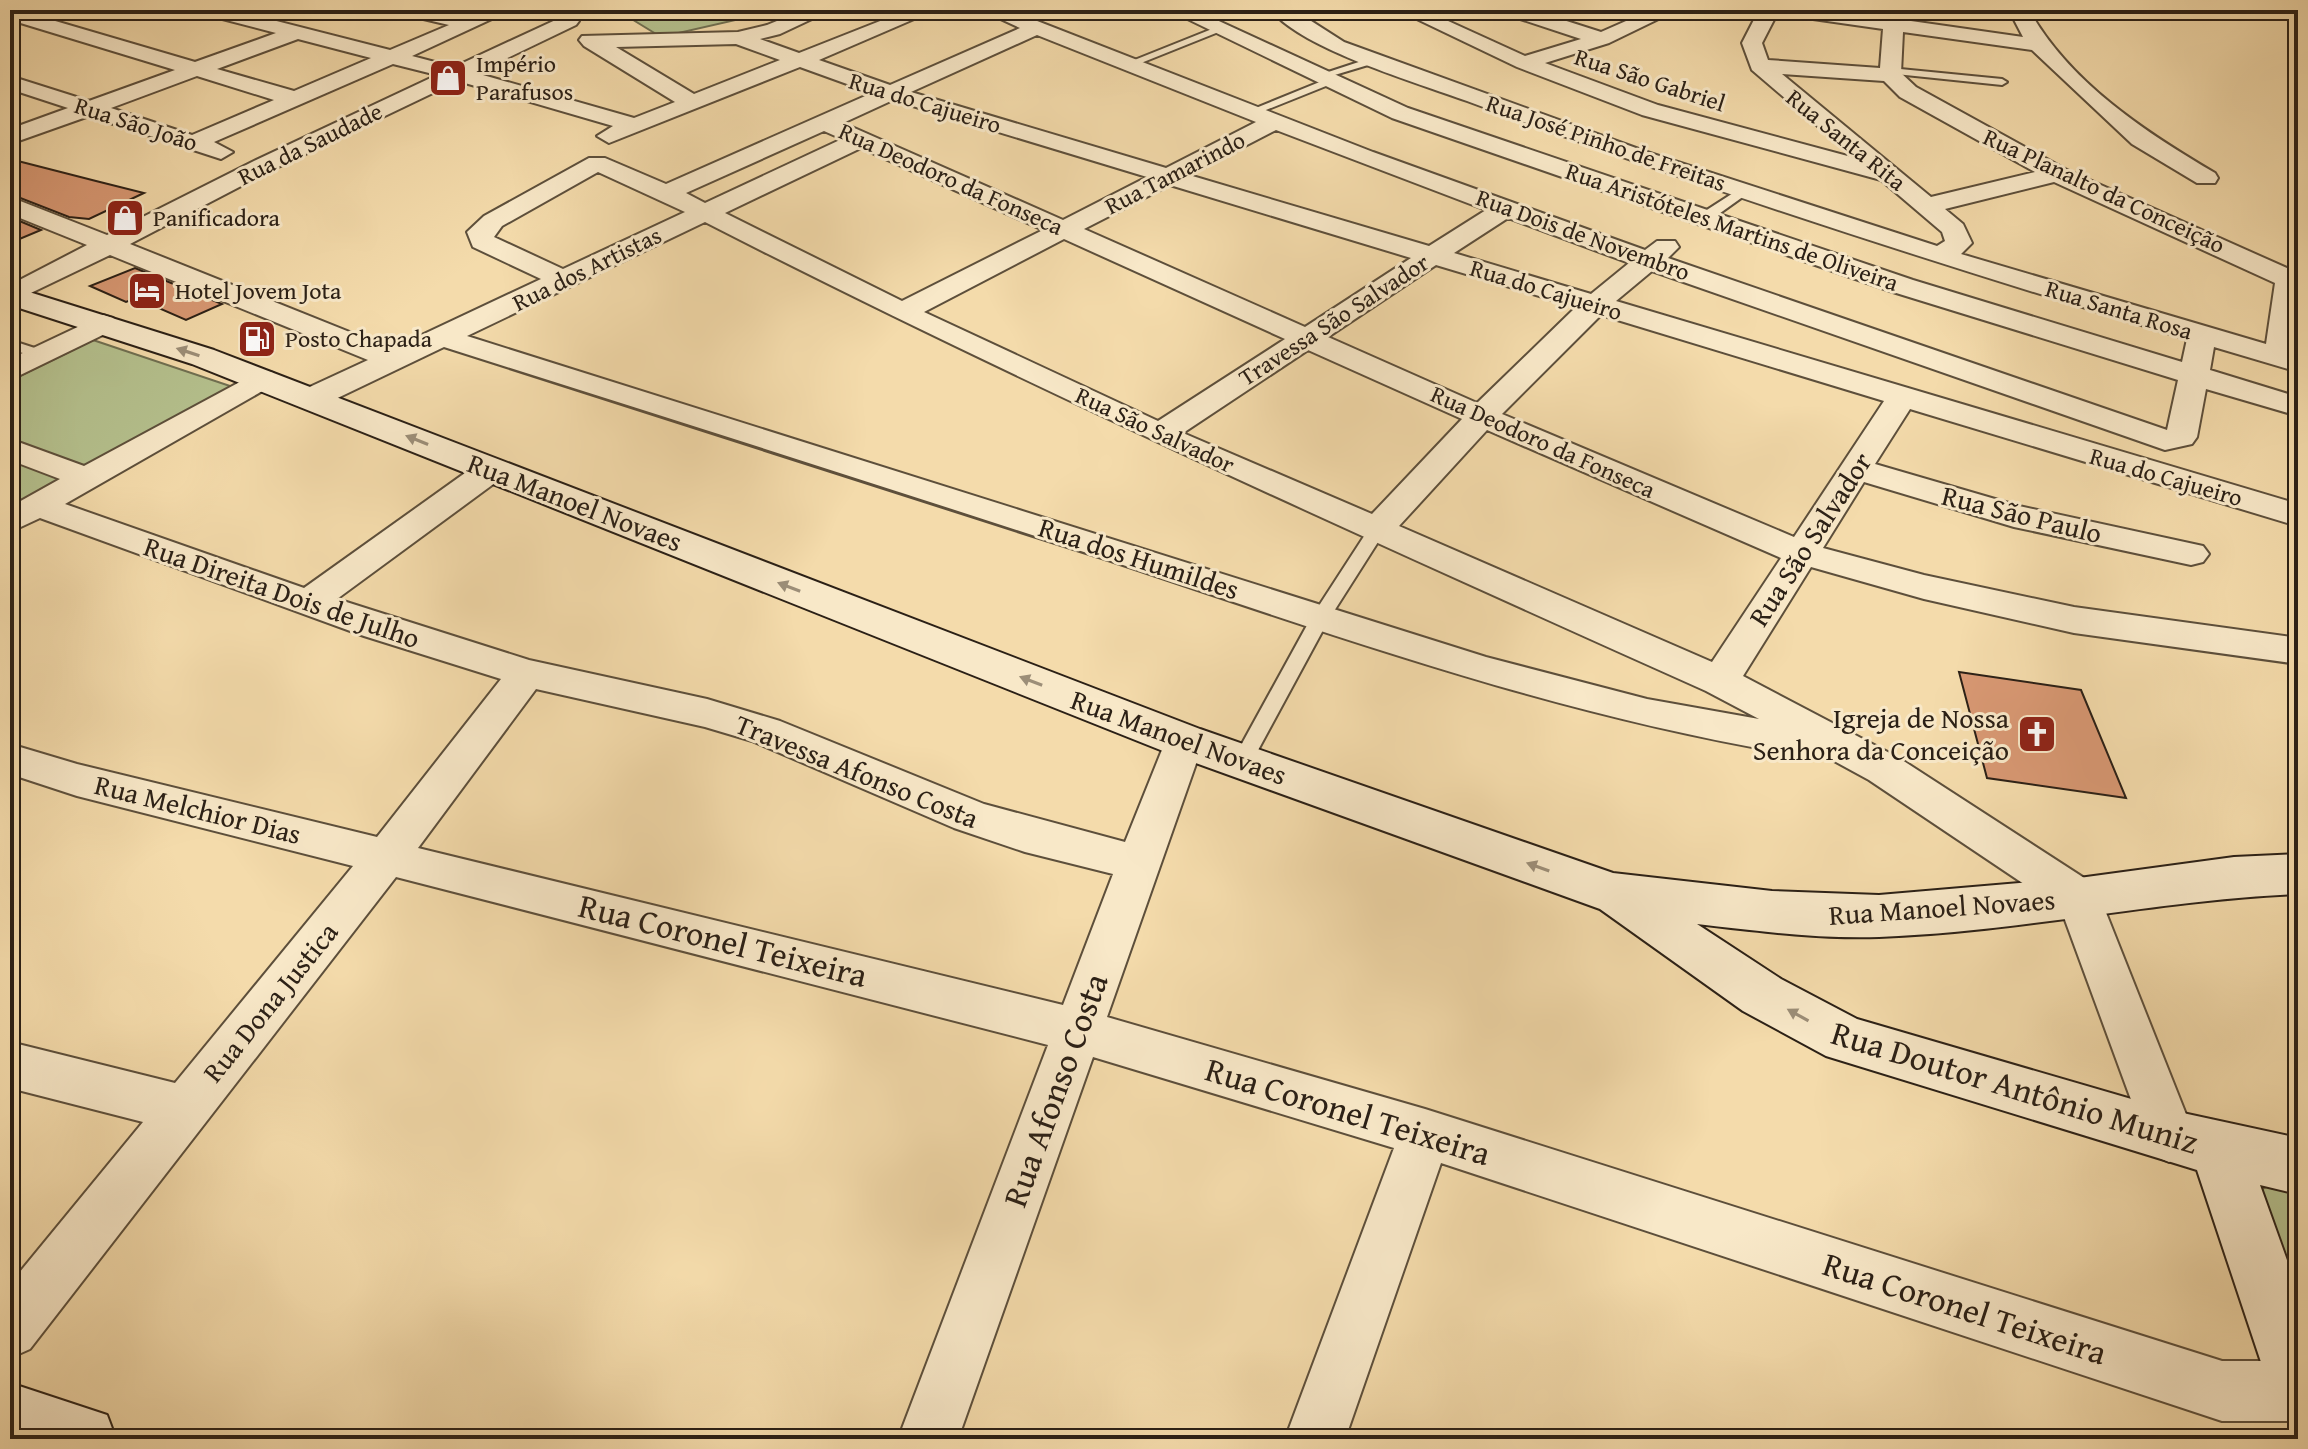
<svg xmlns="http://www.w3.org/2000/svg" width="2308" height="1449" font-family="'Gentium Book Plus',serif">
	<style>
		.green { fill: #b5c18e; stroke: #707052; stroke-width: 2 }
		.building { fill: #d89873; stroke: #2b2016; stroke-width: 2 }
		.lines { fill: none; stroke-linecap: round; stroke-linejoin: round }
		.lane-casing { stroke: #5d4f3b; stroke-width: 4 }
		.street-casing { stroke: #5d4f3b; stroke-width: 4 }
		.secondary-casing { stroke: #2b2016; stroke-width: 4 }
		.lane { fill: #f8e8c8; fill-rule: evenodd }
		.street { fill: #f8e8c8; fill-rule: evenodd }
		.secondary { fill: #f8e8c8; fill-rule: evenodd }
		.oneway { fill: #9c8e78 }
		.labels { text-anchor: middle; stroke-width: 6; stroke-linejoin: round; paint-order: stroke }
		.far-poi-label { font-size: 24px; fill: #2b2016; stroke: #f8e8c8; text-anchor: start }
		.far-street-label { font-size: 24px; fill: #2b2016; stroke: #f8e8c8 }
		.street-label { font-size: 28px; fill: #2b2016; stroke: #f8e8c8 }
		.poi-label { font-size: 28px; fill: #2b2016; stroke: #f8e8c8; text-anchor: end }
		.near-street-label { font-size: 34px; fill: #2b2016; stroke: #f8e8c8 }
	</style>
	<rect width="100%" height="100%" fill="#f4dbab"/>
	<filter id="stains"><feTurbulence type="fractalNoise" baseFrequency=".0025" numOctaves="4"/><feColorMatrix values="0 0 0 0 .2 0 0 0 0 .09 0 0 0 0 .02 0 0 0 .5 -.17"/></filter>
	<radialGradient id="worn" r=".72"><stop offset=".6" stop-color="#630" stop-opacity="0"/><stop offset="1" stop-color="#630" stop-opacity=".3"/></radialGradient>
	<path class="green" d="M617,10h162l-118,27z
		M93,340l143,48 -226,129v-136z
		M2277,1181l21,3v146l-53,-131z"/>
	<path class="building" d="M10,159l86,22 48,12 -55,26 -20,-2 -59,-23z
		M10,217l31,13 -31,13z
		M135,268l87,36 -36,16 -50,-22 -10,4 -36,-16z
		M1959,672l122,18 45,108 -139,-20z"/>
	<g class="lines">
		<defs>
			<path id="lane" d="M1339,10h23l-66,13 -5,-3z
				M1217,27l9,2 -95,38 -9,-2z
				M1374,57l5,3 -1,2 -60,18 -5,-3z
				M1890,68l112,11 5,3 -5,3 -116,-12 -1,-2z
				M1327,79l5,3 -1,2 -75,30 -10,-2z
				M1741,188l10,3 -42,30h-10v-6z
				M10,340l37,12 2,3 -7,4 -32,-10z
				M1376,526l9,5 -56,88 -79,146h-14l-3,-5 78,-142 59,-91z"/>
			<path id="street" d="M200,10h33l157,40 59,-25 -47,-11 -3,-4h36l33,7 16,-7h27l-99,46 42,11 108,-50h14l3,4 -3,4 -100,48 158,45 41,-16 -91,-56 -5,-6 3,-4 156,-4 29,-7 37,-15h27l-51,24 -20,5 39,14 109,-43h27l-116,50 71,25 130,-57 -39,-18h28l364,142 272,98 12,-9h18l4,6 -11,11 499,172 11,-50 -285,-88 -501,-174 -223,-108h26l213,98 505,172 269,82 5,-23c-242,-73 -483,-150 -720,-238 -49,-18 -165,-52 -196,-91h23l50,32 303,110 290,94 8,-5 -3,-9 -61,-52 -239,-65 -125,-48 -119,-57h26l101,46 56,-17 -76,-25 -3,-4h30l69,22 50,-22h26l-68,33 -64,20 113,42 197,53 -103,-88 -10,-27 17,-33h20l-17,33 6,17 112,8 3,-39 -91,-13 -10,-6h52l51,7v-7h20l-1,10 119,17 -14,-27h20c40,72 116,122 186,163l3,5 -3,5h-18l-65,-39 -100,-94 -129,-18 -2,41 15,14 149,82 233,104 -4,79 4,2v18l-84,-25 -4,23 88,27v19l-92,-27 -9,48 -5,7 -27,6 -513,-179 -36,30 682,203v20l-4,1 -384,-116 -35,55 144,42 184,40 6,8 -6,8 -12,3 -177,-38 -150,-45 -41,66 101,27 150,32 224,31v26l-224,-31 -150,-34 -113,-32 -68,109 156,82 196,127 100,252 -8,17 -18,8 -18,-8 -90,-245 -192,-129 -44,-24 -8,2c-242,-37 -469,-118 -700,-195 -224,-74 -449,-145 -673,-216l-121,58h-22l-4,-7 4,-7 67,-31 -258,-105 -100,48v-18l77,-40 -77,-31v-17l97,38 147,-74 183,-86 -44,-11 -179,78 19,10 -12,7 -132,-43 -79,28v-15l58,-21 -58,-19v-13l79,25 86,-31 -161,-49 -3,-4 3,-4h14l167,49 81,-29 -73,-19zM1037,35l219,87 -90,46 -255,-76zM298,39l73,19 -77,33 -77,-22zM736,44l44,16 -86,34 -78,-47zM800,67l72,26 -206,91 -61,-26h-16l-105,58 -17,16 6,15 68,32 -149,70 -262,-105 140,-73 188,-90 155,45 -16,10 12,7zM1782,74l102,7 16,16 135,75 -104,25zM197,76l77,24 -82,35 -81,-27zM893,100l254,77 -84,43 -220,-97zM1276,130l210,80 -57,36 -240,-71zM824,131l18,8 -137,64 -19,-10zM861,148l182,82 -141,71 -177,-88zM598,172l87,40 -122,57 -69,-32 8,-11zM2054,182l221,101 -9,61 -305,-90 11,-11 -9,-19 -18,-15zM1170,185l241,73 -106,69 -221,-98zM1508,218l121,45 -38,31 -137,-41zM705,222c329,168 665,318 1001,469l53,28 -112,-20 -161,-42 -1019,-321zM1064,239l221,100 -127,82 -234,-109zM1436,265l140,42 -99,96 -149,-66zM1601,315l283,86 -90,136 -292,-123zM1308,350l154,69 -90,95 -189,-81zM1487,430l294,128 -69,104 -313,-136z
				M103,315l10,3 4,6 -4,6 -103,50v-21z
				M262,370l11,3 4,6 -4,6 -208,119 239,84 175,-125 12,-3 12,3 4,7 -4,7 -166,122 192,61 178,39 73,22 204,83 141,38 45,-112 14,-4 14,4 6,11 -97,276 318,92 797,252h76v60h-76l-781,-258 -96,276h-60l109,-291 -301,-91 -135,382h-60l150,-394 -652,-168 -366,472 -20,9v-74l133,-162 -133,-34v-46l165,41 178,-217 -276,-70 -67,-22v-30l67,20 300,73 124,-158 -137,-43 -324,-118 -30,14v-25l50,-28 -50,-19v-21l74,27zM536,689l169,38 47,14 202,87 71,24 88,22 -50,131 -645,-157z"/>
			<path id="secondary" d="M10,286l204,64 986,379 413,144 159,18 107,4 200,-17 155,-21 64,-3v40c-140,6 -278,38 -419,43 -60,2 -122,-6 -182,-13l84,55 76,40 312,91 129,28v56l-38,-9 38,106v122l-23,-9 -78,-234 -371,-114 -83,-45 -143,-102 -432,-156 -976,-389 -182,-59z
				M10,1383l97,32 9,24h-106z"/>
		</defs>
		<use href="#lane" class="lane-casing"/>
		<use href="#street" class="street-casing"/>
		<use href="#secondary" class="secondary-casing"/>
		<use href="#lane" class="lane"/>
		<use href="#street" class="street"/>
		<use href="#secondary" class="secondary"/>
	</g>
	<defs><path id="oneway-solid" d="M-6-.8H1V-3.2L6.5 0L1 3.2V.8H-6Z" transform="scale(2)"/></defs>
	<g class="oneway">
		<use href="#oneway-solid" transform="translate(188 352) rotate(-162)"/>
		<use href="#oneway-solid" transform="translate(417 440) rotate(-158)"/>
		<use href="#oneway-solid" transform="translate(789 587) rotate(-159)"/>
		<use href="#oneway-solid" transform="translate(1031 681) rotate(-159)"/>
		<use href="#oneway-solid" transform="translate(1538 867) rotate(-160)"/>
		<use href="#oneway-solid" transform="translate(1798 1015) rotate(-151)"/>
	</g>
	<defs>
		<symbol id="shop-square" viewBox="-11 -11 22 22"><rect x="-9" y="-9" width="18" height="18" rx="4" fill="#8f2418" stroke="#f8e8c8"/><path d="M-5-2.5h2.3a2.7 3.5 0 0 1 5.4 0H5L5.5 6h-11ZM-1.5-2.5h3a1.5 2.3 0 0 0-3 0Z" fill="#fff"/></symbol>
		<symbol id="hotel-square" viewBox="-11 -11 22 22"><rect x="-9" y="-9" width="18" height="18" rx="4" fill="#8f2418" stroke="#f8e8c8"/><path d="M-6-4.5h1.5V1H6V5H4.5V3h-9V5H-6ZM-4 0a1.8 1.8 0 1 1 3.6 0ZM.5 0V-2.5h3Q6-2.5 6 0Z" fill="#fff"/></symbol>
		<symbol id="fuel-square" viewBox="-11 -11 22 22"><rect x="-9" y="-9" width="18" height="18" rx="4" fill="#8f2418" stroke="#f8e8c8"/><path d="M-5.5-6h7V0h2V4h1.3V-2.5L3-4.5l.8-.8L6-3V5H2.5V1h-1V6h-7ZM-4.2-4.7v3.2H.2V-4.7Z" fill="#fff"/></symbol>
		<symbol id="church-square" viewBox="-11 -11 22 22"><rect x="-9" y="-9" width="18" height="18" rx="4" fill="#8f2418" stroke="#f8e8c8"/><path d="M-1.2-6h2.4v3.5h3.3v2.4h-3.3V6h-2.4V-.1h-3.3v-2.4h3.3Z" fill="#fff"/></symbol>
	</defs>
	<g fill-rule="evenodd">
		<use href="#shop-square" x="426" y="56" width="44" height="44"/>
		<use href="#shop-square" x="103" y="196" width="44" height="44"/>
		<use href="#hotel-square" x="125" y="269" width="44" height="44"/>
		<use href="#fuel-square" x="235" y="317" width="44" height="44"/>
		<use href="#church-square" x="2015" y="712" width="44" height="44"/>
	</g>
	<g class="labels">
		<g class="far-poi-label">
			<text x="476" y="72">Império<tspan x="476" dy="28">Parafusos</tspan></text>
			<text x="153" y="226">Panificadora</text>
			<text x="175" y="299">Hotel Jovem Jota</text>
			<text x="285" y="347">Posto Chapada</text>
		</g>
		<g class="far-street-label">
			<text transform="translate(1650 80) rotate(18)" y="8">Rua São Gabriel</text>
			<text transform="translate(925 103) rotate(17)" y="8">Rua do Cajueiro</text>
			<text transform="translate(136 124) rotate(18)" y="8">Rua São João</text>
			<text transform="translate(1846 140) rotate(39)" y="8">Rua Santa Rita</text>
			<text transform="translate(1606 143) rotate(19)" y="8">Rua José Pinho de Freitas</text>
			<text transform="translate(310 144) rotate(-26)" y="8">Rua da Saudade</text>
			<text transform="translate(1175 173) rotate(-27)" y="8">Rua Tamarindo</text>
			<text transform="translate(951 179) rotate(24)" y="8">Rua Deodoro da Fonseca</text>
			<text transform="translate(2104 191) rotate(25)" y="8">Rua Planalto da Conceição</text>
			<text transform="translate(1732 227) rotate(19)" y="8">Rua Aristóteles Martins de Oliveira</text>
			<text transform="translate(1583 235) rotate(20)" y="8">Rua Dois de Novembro</text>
			<text transform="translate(587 269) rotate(-26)" y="8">Rua dos Artistas</text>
			<text transform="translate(1546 290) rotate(17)" y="8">Rua do Cajueiro</text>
			<text transform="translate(2119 310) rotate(17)" y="8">Rua Santa Rosa</text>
			<text transform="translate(1334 320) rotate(-33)" y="8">Travessa São Salvador</text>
			<text transform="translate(1155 430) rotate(25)" y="8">Rua São Salvador</text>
			<text transform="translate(1543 442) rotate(24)" y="8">Rua Deodoro da Fonseca</text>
			<text transform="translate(2166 477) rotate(16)" y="8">Rua do Cajueiro</text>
		</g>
		<g class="street-label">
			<text transform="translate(575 502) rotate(21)" y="10">Rua Manoel Novaes</text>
			<text transform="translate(2022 514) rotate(14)" y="10">Rua São Paulo</text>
			<text transform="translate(1810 539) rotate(-57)" y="10">Rua São Salvador</text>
			<text transform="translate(1139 558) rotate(18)" y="10">Rua dos Humildes</text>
			<text transform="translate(282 592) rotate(19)" y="10">Rua Direita Dois de Julho</text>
			<text transform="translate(1179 737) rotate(20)" y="10">Rua Manoel Novaes</text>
			<text transform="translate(857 771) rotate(22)" y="10">Travessa Afonso Costa</text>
			<text transform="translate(198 809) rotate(14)" y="10">Rua Melchior Dias</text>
			<text transform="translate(1942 907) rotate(-4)" y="10">Rua Manoel Novaes</text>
			<text transform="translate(270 1002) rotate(-51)" y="10">Rua Dona Justica</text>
		</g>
		<g class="poi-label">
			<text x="2009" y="728">Igreja de Nossa<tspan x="2009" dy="32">Senhora da Conceição</tspan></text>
		</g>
		<g class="near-street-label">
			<text transform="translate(723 940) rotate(14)" y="12">Rua Coronel Teixeira</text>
			<text transform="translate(2015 1087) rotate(17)" y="12">Rua Doutor Antônio Muniz</text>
			<text transform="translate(1055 1090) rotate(-70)" y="12">Rua Afonso Costa</text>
			<text transform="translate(1348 1111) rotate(17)" y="12">Rua Coronel Teixeira</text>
			<text transform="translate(1965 1308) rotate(18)" y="12">Rua Coronel Teixeira</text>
		</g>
	</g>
	<rect width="2308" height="1449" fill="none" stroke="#f4dbab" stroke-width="40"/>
	<rect x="12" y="12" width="2284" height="1425" fill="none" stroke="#2b2016" stroke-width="4"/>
	<rect x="20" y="20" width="2268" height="1409" fill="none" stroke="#2b2016" stroke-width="2"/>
	<rect width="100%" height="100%" filter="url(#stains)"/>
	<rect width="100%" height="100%" fill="url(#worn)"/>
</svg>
